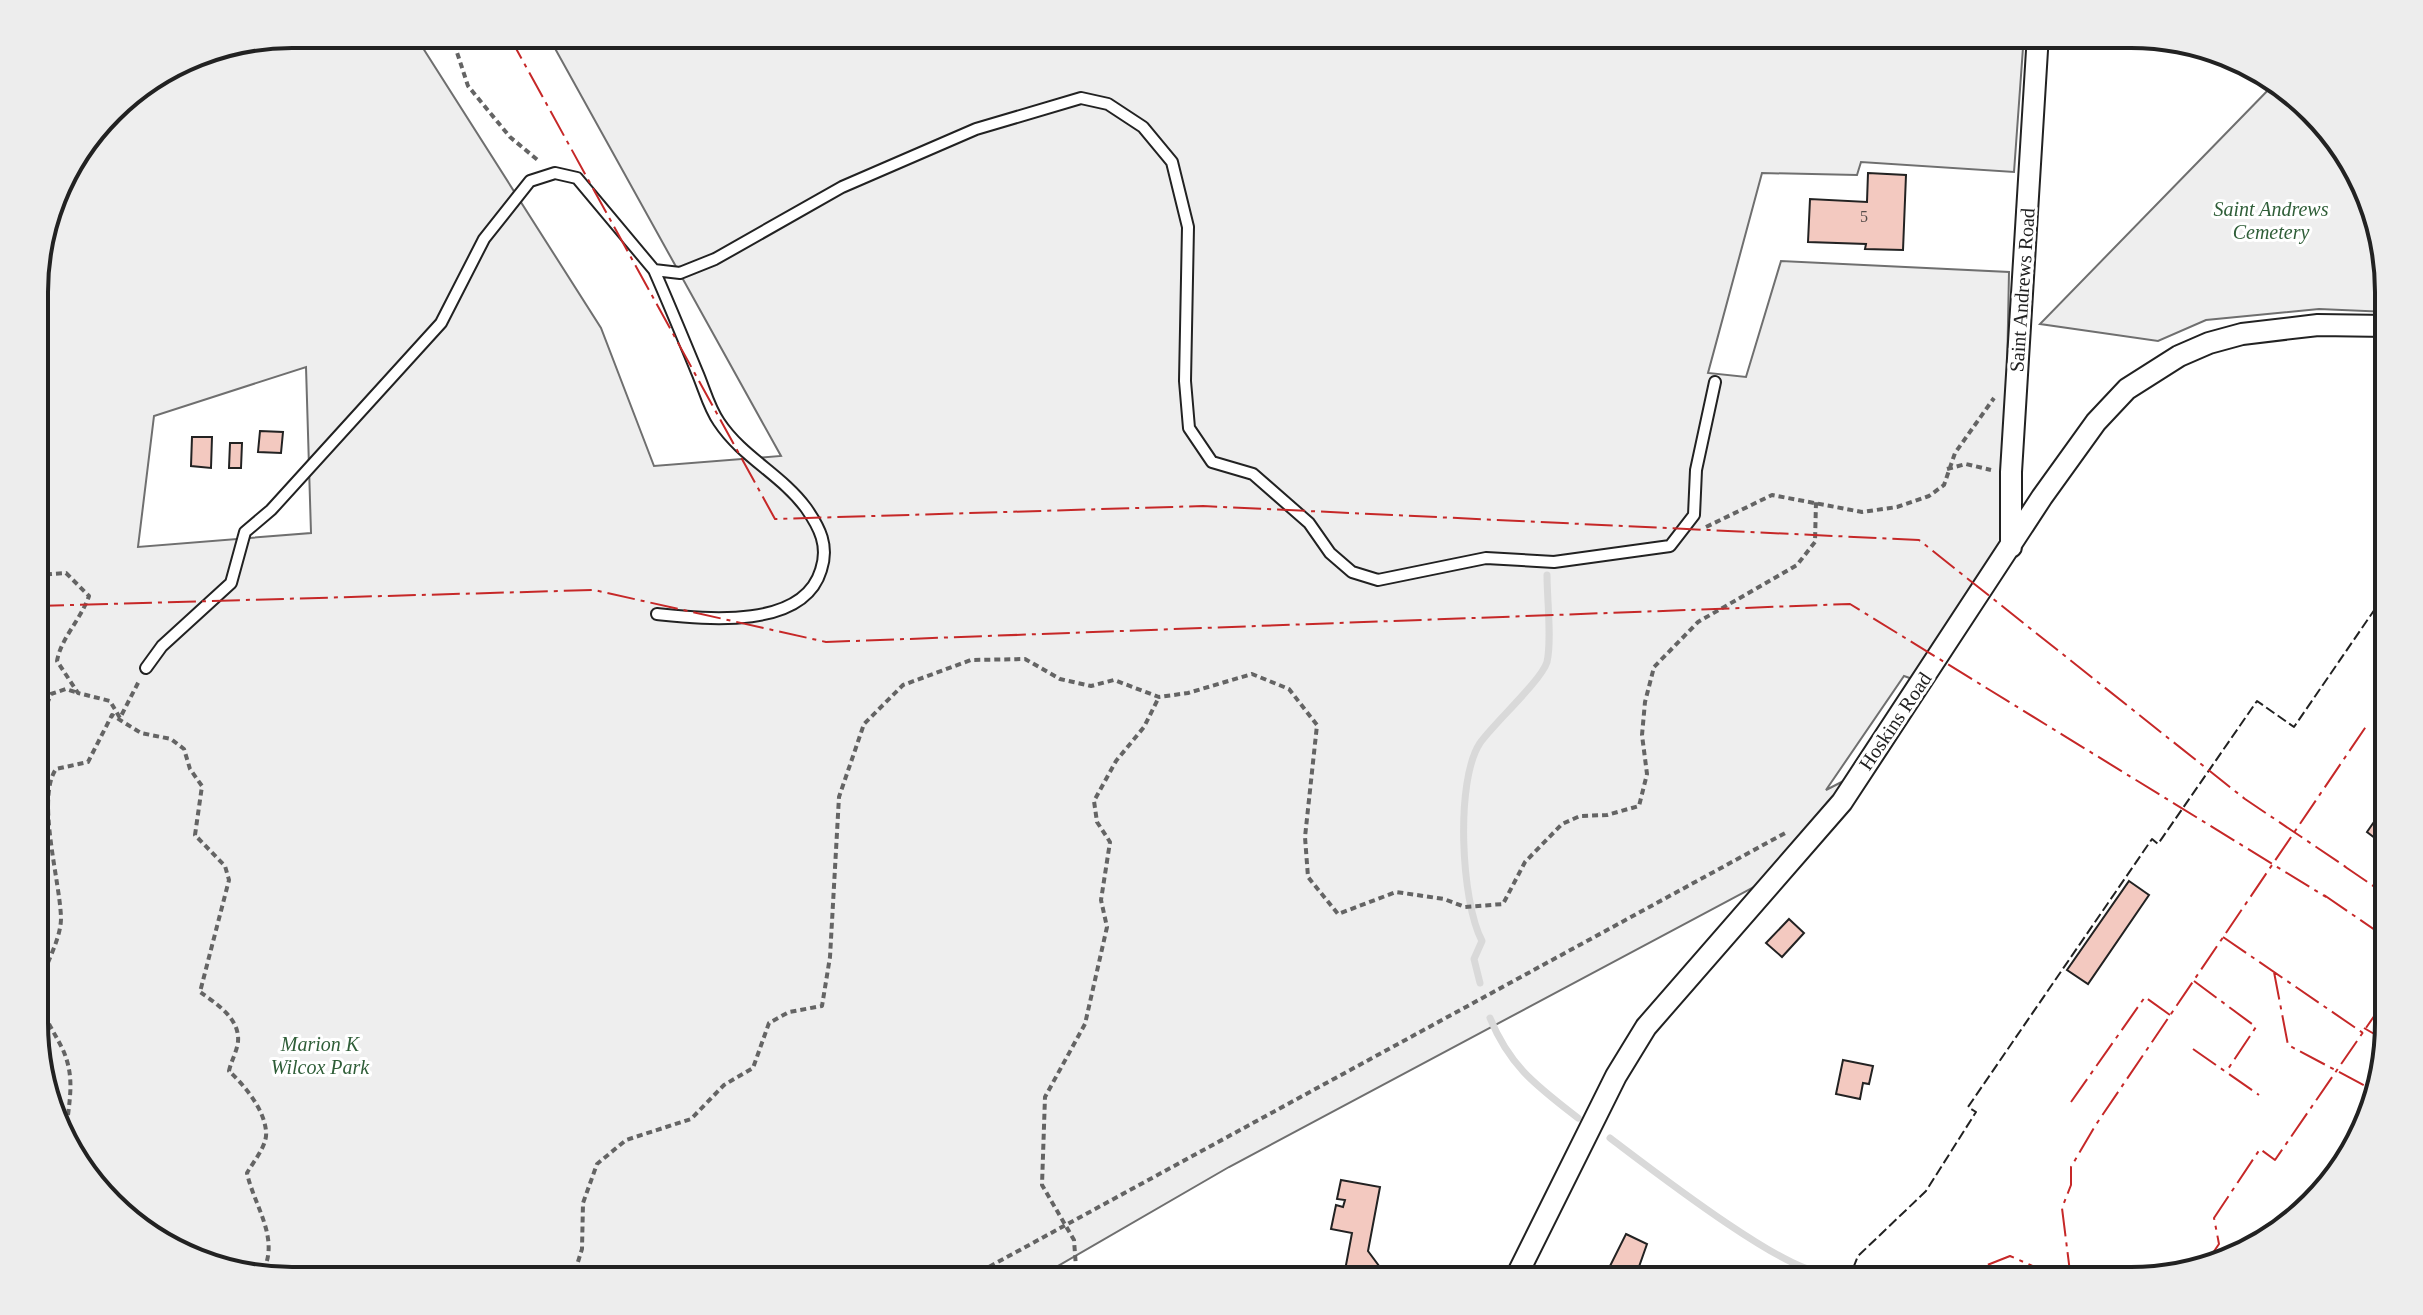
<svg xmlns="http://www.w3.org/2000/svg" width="2423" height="1315" font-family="'Times New Roman',serif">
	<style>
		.green { fill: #eee; stroke: #6f6f6f; stroke-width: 2; fill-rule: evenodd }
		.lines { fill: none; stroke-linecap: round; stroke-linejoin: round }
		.stream { stroke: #d9d9d9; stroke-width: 7 }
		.building { fill: #f3c9c0; stroke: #222; stroke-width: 2 }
		.lane-casing { stroke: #222; stroke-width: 14 }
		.street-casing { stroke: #222; stroke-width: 24 }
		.path { stroke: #646464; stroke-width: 4; stroke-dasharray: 6 4; stroke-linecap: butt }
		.lane { stroke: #fff; stroke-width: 10 }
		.street { stroke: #fff; stroke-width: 20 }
		.fence { stroke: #222; stroke-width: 2; stroke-dasharray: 10 4; stroke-linecap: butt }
		.power { stroke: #c62828; stroke-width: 2; stroke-dasharray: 28 6 4 6; stroke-linecap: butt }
		.labels { text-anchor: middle; stroke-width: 6; stroke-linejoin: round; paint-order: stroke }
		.number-label { font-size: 16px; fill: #564c4a }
		.park-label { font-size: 20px; font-style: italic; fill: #2f5e38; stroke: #fff }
		.street-label { font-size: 20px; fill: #222; stroke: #fff }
		.rim { fill: none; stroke: #222; stroke-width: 4 }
	</style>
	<rect width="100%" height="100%" fill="#fff"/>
	<path class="green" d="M292,34h122l187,294 53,138 127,-10 -234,-422h1477l-10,138 -153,-10 -4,13 -95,-2 -54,200 38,4 35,-116 228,11 -4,205 6,70 -90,135 -17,-6 -78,114 35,-18 -79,100 -553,295 -197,114h-741l-128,-34 -86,-81 -41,-110v-797l25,-82 60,-79 73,-45zM306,367l5,166 -173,14 16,-131z
		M2275,83l71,66 42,125v38l-69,-3 -113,11 -48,21 -118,-17z"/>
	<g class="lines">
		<path class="stream" d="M1480,983l-6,-24 8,-18c-21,-40 -27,-160 -2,-198 14,-20 61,-62 67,-81 5,-22 0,-63 0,-87
			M1490,1018c20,49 47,68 88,100
			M1610,1138c36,27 176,136 213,134"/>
	</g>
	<path class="building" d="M1868,173l38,2 -3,75 -38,-1 1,-5 -58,-2 2,-43 57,3z
		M260,431l23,1 -2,21 -23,-1z
		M192,437h20l-1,31 -20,-2z
		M230,443h12l-1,25h-12z
		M2383,809l5,4v35l-21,-16z
		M2129,881l20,14 -61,89 -21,-14z
		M1789,919l15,14 -22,24 -16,-14z
		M1843,1060l30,6 -4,18 -6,-1 -3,16 -24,-5z
		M1341,1180l39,7 -12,64 14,19 -17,11h-9l-10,-16 6,-32 -21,-4 5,-24 7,2 2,-7 -8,-1z
		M1626,1234l21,10 -12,34 -25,-12z"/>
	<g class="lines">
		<defs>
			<path id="lane" d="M654,270c15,34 29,68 43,102 7,16 12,36 22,50 23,35 63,53 87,86 14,20 23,38 15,62 -18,60 -116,49 -164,44
				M146,668l16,-22 69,-63 14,-51 26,-22 170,-187 43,-84 46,-58 25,-8 22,5 77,92 26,3 35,-14 127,-72 134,-58 105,-31 27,6 35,23 29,35 16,65 -3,154 4,47 23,34 41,12 56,49 21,30 22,19 26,8 108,-22 68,4 116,-16 24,-31 2,-45 19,-88"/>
			<path id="street" d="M2011,547v-75l27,-438
				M1514,1281l102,-205 30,-49 196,-225 200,-305 54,-75 31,-33 52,-33 30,-13 33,-9 76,-9 70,1"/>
		</defs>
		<use href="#lane" class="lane-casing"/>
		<use href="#street" class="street-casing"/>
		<path class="path" d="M451,34l17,52 42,51 30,25
			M1947,469l19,-5 25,6
			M1706,527l66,-32 90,17 35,-5 32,-11 15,-11 11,-32 39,-55
			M36,575l30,-2 23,23c-9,25 -28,42 -32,65l21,32 32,8 10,17 19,-37
			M36,732l15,-38 15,-5 12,4
			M36,761l17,13
			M69,1145c3,-10 -2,-19 -1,-30 3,-24 5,-42 -5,-65 -10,-21 -24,-37 -23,-62 1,-17 21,-46 21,-70 -1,-37 -25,-120 -5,-149l32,-7 24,-47 29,18 30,6 13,10 6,20 12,17 -7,49 30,31 4,14 -29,112c17,12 44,29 37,55 -2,8 -6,15 -8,24 16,15 35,38 37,60 2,14 -13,31 -19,42 7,33 34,66 15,100
			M572,1281l10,-32 1,-46 14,-39 29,-24 65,-21 33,-34 29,-17 16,-45 20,-11 33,-6 8,-49 9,-160 25,-73 39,-39 68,-25 54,-1 35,20 31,7 23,-6 45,17 29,-4 64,-19 37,15 28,36 -12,112 3,40 30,37 58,-22 48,7 21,8 38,-3 22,-42 37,-38 18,-8 27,-1 32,-9 8,-32 -5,-39 3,-33 9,-35 44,-45 99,-57 18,-23 1,-40
			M963,1281l824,-449
			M1077,1281l-3,-41 -32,-55 3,-88 40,-73 22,-97 -6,-27 9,-58 -13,-20 -3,-21 22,-40 28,-34 15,-30"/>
		<use href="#lane" class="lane"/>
		<use href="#street" class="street"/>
		<path class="fence" d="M2339,1169l18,-25
			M1848,1281l10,-25 68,-65 50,-79 -8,-5 184,-268 6,5 99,-143 37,26 94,-137"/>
		<path class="power" d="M508,34l267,485 428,-13 716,34 326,259 101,68
			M36,606l558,-16 232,52 1024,-38 476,293
			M2344,866l44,30
			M2324,895l64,44
			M2223,937l140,96
			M2274,972l14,73 85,45
			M2194,981l62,46 -30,45
			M2364,1028l24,14
			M2193,1049l66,46
			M2071,1102l74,-105 25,18
			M2208,1260l11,-16 -5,-26 46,-69 15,11 113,-164
			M2071,1280l-9,-72 9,-23v-18l24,-41 272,-401
			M1947,1281l63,-25 34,15 4,9"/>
	</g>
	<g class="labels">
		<g class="number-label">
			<text x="1864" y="222">5</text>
		</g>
		<g class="park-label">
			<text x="2271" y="216">Saint Andrews<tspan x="2271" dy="23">Cemetery</tspan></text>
			<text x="320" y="1051">Marion K<tspan x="320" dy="23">Wilcox Park</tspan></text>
		</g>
		<g class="street-label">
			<text transform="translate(2022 290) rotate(-86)" y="7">Saint Andrews Road</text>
			<text transform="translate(1895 721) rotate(-56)" y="7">Hoskins Road</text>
		</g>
	</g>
	<path d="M0 0H2423V1315H0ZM292 48H2131A244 244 0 0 1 2375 292V1023A244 244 0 0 1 2131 1267H292A244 244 0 0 1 48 1023V292A244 244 0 0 1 292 48Z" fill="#ededed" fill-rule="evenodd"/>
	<path class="rim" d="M292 48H2131A244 244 0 0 1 2375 292V1023A244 244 0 0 1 2131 1267H292A244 244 0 0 1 48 1023V292A244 244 0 0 1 292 48Z"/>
</svg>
